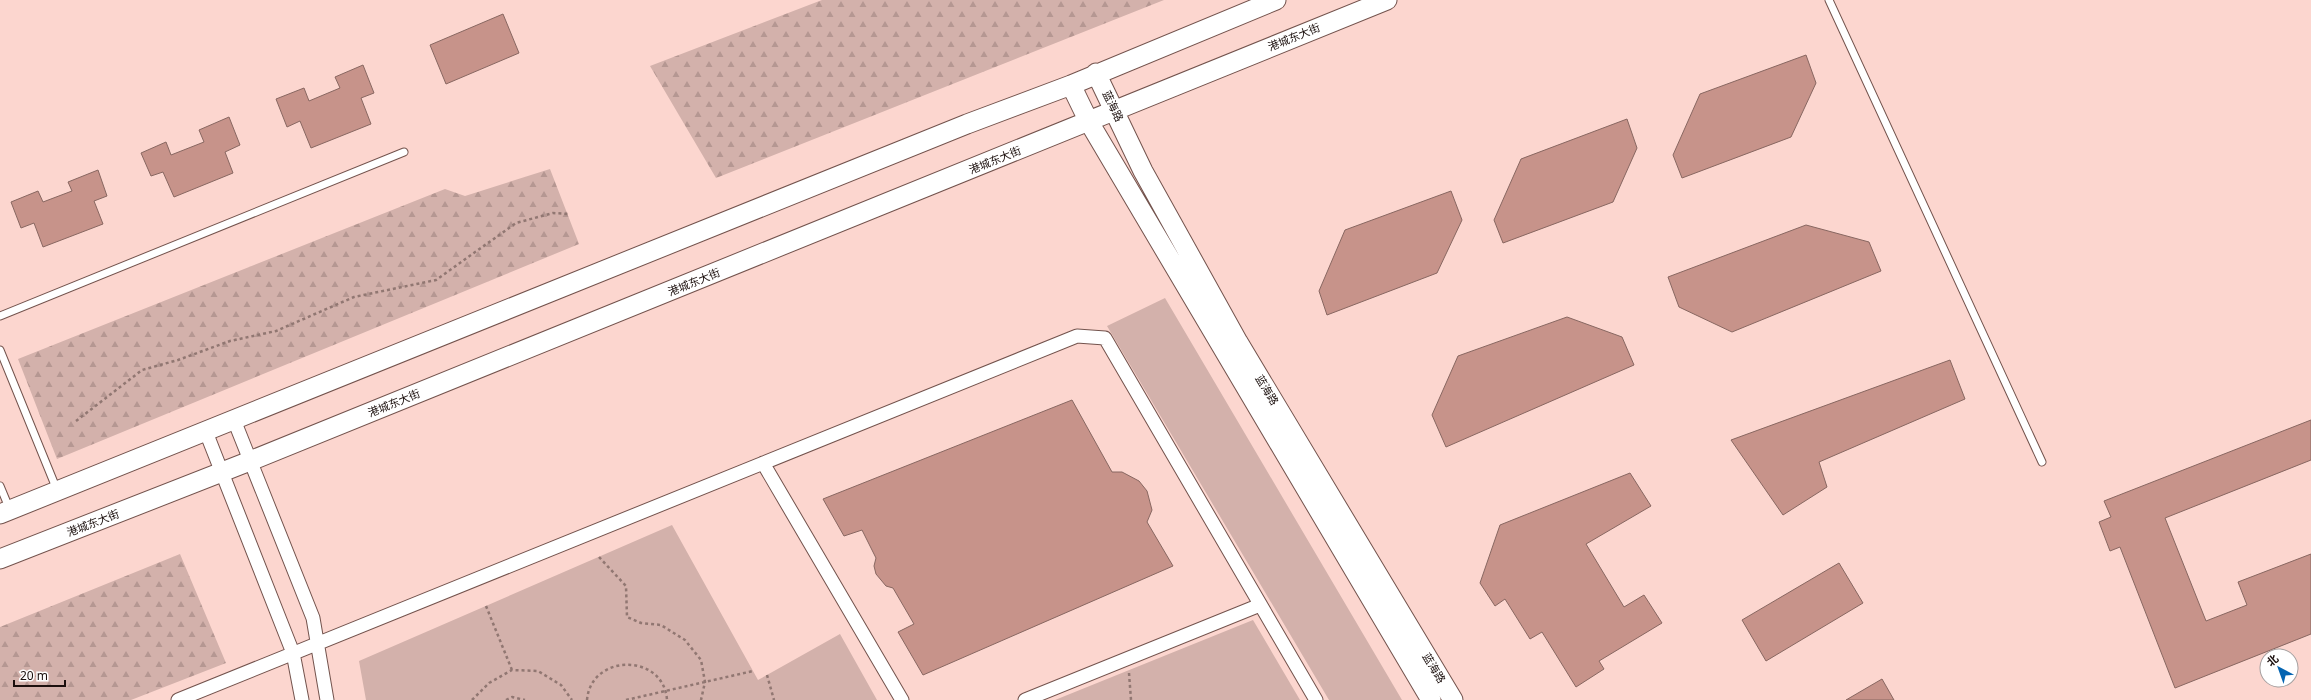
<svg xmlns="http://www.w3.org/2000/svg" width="2311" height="700" font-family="'Noto Sans','Noto Sans SC',sans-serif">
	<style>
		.green { fill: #d3b1ab }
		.forest { fill: url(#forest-firs) }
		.building { fill: #c7938a; stroke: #886761 }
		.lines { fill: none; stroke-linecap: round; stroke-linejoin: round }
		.lane-casing { stroke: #73534d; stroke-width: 9 }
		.street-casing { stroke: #73534d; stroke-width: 15 }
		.secondary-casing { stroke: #73534d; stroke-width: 21 }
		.path { stroke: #917772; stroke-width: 2.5; stroke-dasharray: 3 3; stroke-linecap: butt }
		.lane { stroke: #fff; stroke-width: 7 }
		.street { stroke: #fff; stroke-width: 13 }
		.secondary { stroke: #fff; stroke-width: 19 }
		.labels { text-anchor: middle; stroke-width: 3; stroke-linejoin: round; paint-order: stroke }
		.street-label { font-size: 11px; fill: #1c100e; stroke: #fff }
	</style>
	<defs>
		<pattern id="forest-firs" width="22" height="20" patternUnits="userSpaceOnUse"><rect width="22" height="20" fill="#d3b1ab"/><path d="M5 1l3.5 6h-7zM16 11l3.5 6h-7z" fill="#b59792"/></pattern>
	</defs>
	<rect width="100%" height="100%" fill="#fcd6cf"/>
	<path class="green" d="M1165,298l237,402h-73l-222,-374z
		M672,525l86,155 82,-46 37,66h-511l-7,-39z
		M1253,620l47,80h-245z"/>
	<path class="forest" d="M822,0h342l-448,178 -66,-112z
		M550,169l29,75 -522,215 -39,-100 427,-170 20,7z
		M180,554l46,109 -95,37h-131v-73z"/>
	<path class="building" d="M503,14l16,39 -73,31 -16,-39z
		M1806,55l10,28 -25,54 -109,41 -9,-23 27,-61z
		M363,65l11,28 -13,5 10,26 -60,24 -11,-27 -13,6 -11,-28 28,-11 5,13 31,-13 -5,-11z
		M229,117l11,28 -15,7 8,21 -59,24 -11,-25 -12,4 -10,-23 25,-11 5,13 33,-13 -5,-12z
		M1627,119l10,29 -24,54 -110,41 -9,-23 27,-61z
		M98,170l9,26 -13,5 9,23 -60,23 -9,-24 -13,5 -10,-26 27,-11 5,11 29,-11 -4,-9z
		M1451,191l11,29 -25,53 -110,42 -8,-24 26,-61z
		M1806,225l63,17 12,29 -149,61 -53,-25 -11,-30z
		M1567,317l55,20 12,28 -188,82 -14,-32 26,-59z
		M1950,360l15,39 -146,63 8,25 -44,28 -52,-75z
		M1072,400l40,72h10l17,9 8,10 5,19 -5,12 26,44 -250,109 -25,-43 16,-8 -21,-36 -7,-2 -10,-12 -2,-8 2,-8 -14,-28 -18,6 -21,-37z
		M2311,420v40l-146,58 41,103 41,-16 -9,-23 73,-28v80l-136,54 -55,-141 -10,4 -11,-29 12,-5 -7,-16z
		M1630,473l21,33 -65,38 38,63 20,-12 18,28 -63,38 5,8 -28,18 -34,-55 -12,7 -25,-40 -10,7 -15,-23 20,-58z
		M1839,563l24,40 -97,58 -24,-41z
		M1882,679l12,21h-48z"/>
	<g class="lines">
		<defs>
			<path id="lane" d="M1829,0l213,462
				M0,316l404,-164
				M0,350l57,140
				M0,486l10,24"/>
			<path id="street" d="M234,420l79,198 14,82
				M206,432l87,221 9,47
				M763,463l139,237
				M178,700l899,-364 28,2 211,362
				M1025,700l235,-95"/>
			<path id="secondary" d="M1096,73l47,98 95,171 215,358
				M1071,85l18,37 342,578
				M0,514l967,-390 104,-39 205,-85
				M0,559l250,-98 1137,-461"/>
		</defs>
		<use href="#lane" class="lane-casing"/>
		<use href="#street" class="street-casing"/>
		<use href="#secondary" class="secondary-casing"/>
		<path class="path" d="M76,421l66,-51 36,-10 52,-19 46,-10 78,-34 82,-17 80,-57 37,-10 16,1
			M599,557l27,29 1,31 14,6 20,2 24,15 16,20 4,22 -4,18
			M486,606l26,64
			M1129,673l2,27
			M767,675l7,25
			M472,700l17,-17 23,-13 26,1 23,14 11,15
			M506,700l6,-3 13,3
			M587,700c4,-47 77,-47 80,0
			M626,700l127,-29"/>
		<use href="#lane" class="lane"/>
		<use href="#street" class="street"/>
		<use href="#secondary" class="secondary"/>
	</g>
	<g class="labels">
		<g class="street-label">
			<text transform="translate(1294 37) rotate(-22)" y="4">港城东大街</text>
			<text transform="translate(1113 106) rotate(64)" y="4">蓝海路</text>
			<text transform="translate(995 160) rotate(-22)" y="4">港城东大街</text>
			<text transform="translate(694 282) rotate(-22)" y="4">港城东大街</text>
			<text transform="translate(1267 390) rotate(59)" y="4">蓝海路</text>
			<text transform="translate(394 403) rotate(-22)" y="4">港城东大街</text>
			<text transform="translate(93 523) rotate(-21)" y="4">港城东大街</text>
			<text transform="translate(1434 668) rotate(59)" y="4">蓝海路</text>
		</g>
	</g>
	<g transform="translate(2279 668) rotate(319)"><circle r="19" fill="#ffffff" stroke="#a49f9f"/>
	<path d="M0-3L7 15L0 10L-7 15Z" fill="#0464b1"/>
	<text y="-6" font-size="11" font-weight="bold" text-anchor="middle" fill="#1c100e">北</text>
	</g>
	<path d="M14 680v6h51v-6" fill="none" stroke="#1c100e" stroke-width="2"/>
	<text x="20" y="680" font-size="12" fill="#1c100e" stroke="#ffffff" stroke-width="3" paint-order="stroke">20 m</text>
</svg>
